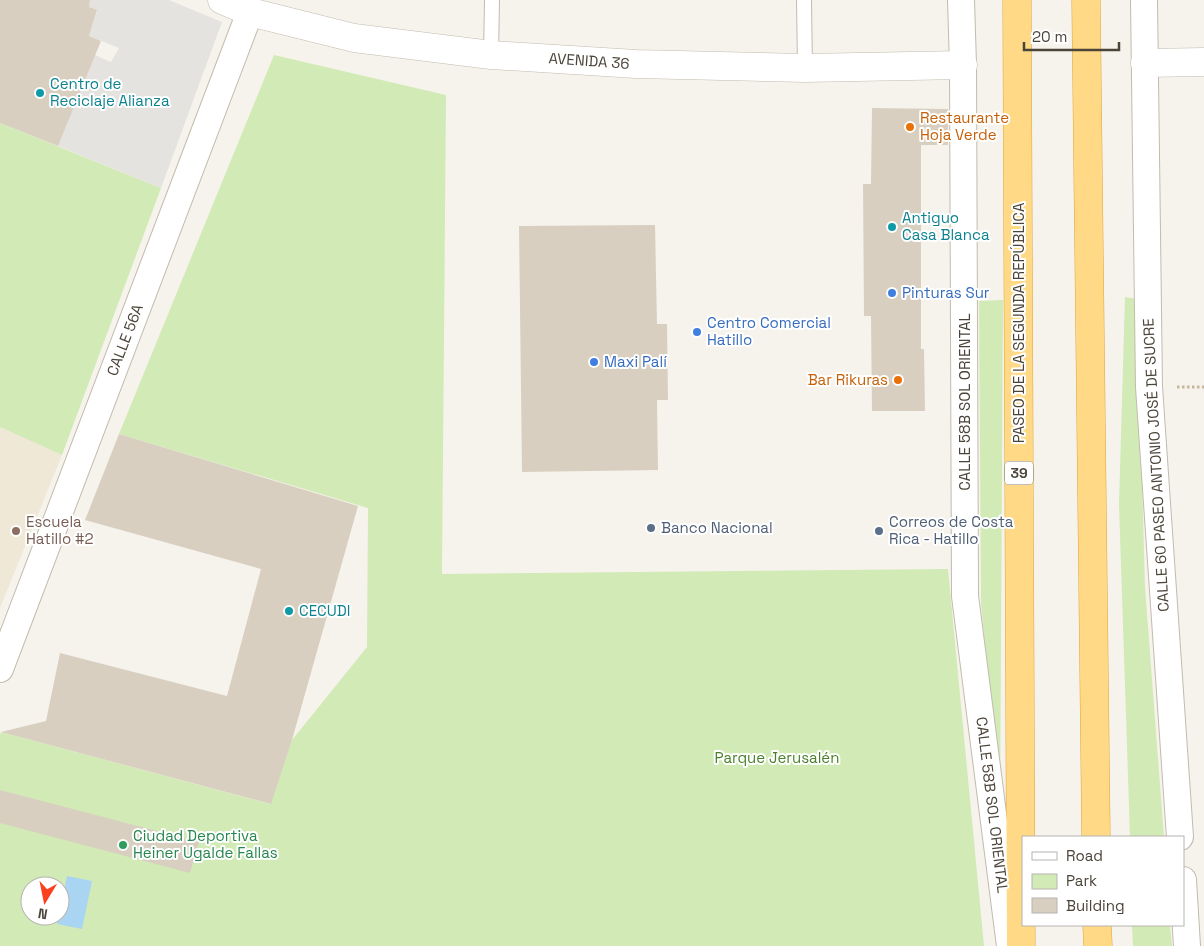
<svg xmlns="http://www.w3.org/2000/svg" width="1204" height="946" font-family="'Space Grotesk',sans-serif">
	<style>
		.education { fill: #efe8d6 }
		.green { fill: #d2eab5; fill-rule: evenodd }
		.parking { fill: #e5e3e0 }
		.water { fill: #a9d4f2 }
		.building { fill: #d8cfc1 }
		.lines { fill: none; stroke-linecap: round; stroke-linejoin: round }
		.service-casing { stroke: #c2bbae; stroke-width: 16 }
		.minor-casing { stroke: #c2bbae; stroke-width: 28 }
		.tertiary-casing { stroke: #c2bbae; stroke-width: 29 }
		.trunk-casing { stroke: #e0a43c; stroke-width: 29 }
		.path { stroke: #c4b79f; stroke-width: 3; stroke-dasharray: 2.5 2.5; stroke-linecap: butt }
		.service { stroke: #fff; stroke-width: 14 }
		.minor { stroke: #fff; stroke-width: 26 }
		.tertiary { stroke: #fff; stroke-width: 28 }
		.trunk { stroke: #ffd985; stroke-width: 28 }
		.culture-dot { fill: #0f9aa8; stroke: #fff; stroke-width: 2 }
		.food-dot { fill: #e8710a; stroke: #fff; stroke-width: 2 }
		.shop-dot { fill: #3f7fe0; stroke: #fff; stroke-width: 2 }
		.service-dot { fill: #5c6f8a; stroke: #fff; stroke-width: 2 }
		.education-dot { fill: #8d6e63; stroke: #fff; stroke-width: 2 }
		.leisure-dot { fill: #2e9e5b; stroke: #fff; stroke-width: 2 }
		.labels { text-anchor: middle; stroke-width: 4; stroke-linejoin: round; paint-order: stroke }
		.shield { fill: #fff; stroke: #817c74; stroke-width: 1 }
		.shield-label { font-size: 14px; font-weight: bold; fill: #4b4439 }
		.street-label { font-size: 15px; fill: #4b4439; stroke: #fff }
		.culture-label { font-size: 15px; fill: #0d838f; stroke: #fff; text-anchor: start }
		.food-label { font-size: 15px; fill: #c56008; stroke: #fff; text-anchor: start }
		.shop-label { font-size: 15px; fill: #366cbe; stroke: #fff; text-anchor: start }
		.education-label { font-size: 15px; fill: #785e54; stroke: #fff; text-anchor: start }
		.service-label { font-size: 15px; fill: #4e5e75; stroke: #fff; text-anchor: start }
		.park-label { font-size: 15px; fill: #4a7f2a; stroke: #fff }
		.leisure-label { font-size: 15px; fill: #27864d; stroke: #fff; text-anchor: start }
	</style>
	<rect width="100%" height="100%" fill="#f6f3ec"/>
	<path class="education" d="M0,427l62,28 -62,153z"/>
	<path class="green" d="M274,55l172,40 -4,479 506,-5 36,377h-984v-211l1,-3 269,72 22,-64 75,-93 1,-139 -249,-74zM30,886h30v30h-30z
		M0,123l161,65 -99,267 -62,-28z
		M1125,297l12,2 8,288 19,250h-34l-11,-333z
		M1003,300l-3,512 -19,-209 -2,-302z
		M1132,925h38l2,21h-39z"/>
	<path class="parking" d="M90,0h79l53,22 -61,166 -103,-42 37,-91 16,7 8,-14 -30,-12 8,-25 -8,-4z"/>
	<path class="water" d="M67,876l25,5 -10,48 -25,-5 2,-8h1v-6z"/>
	<path class="building" d="M0,0h90l-1,7 8,3 -8,26 12,5 -43,105 -58,-23z
		M872,108l76,1v36h-27v204h3l1,62h-53l-1,-95h-7l-1,-132h8z
		M655,225l2,99h10l1,76h-11l1,70 -136,2 -3,-246z
		M119,434l239,72 -66,234 -21,64 -270,-72 45,-11 14,-68 167,43 34,-127 -176,-49z
		M0,790l199,52 -9,31 -190,-50z"/>
	<g class="lines">
		<defs>
			<path id="service" d="M804,0l1,68
				M491,55l1,-55"/>
			<path id="minor" d="M961,0l2,65 2,531 45,350
				M1144,0l5,387 31,450
				M0,669l250,-657
				M1183,880l4,66"/>
			<path id="tertiary" d="M222,0l28,12 104,26 137,17 145,9 169,4 158,-3
				M1145,63l59,-1"/>
			<path id="trunk" d="M1017,0l4,946
				M1086,0l10,837
				M1097,925l1,21"/>
		</defs>
		<use href="#service" class="service-casing"/>
		<use href="#minor" class="minor-casing"/>
		<use href="#tertiary" class="tertiary-casing"/>
		<use href="#trunk" class="trunk-casing"/>
		<path class="path" d="M1177,387h27"/>
		<use href="#service" class="service"/>
		<use href="#minor" class="minor"/>
		<use href="#tertiary" class="tertiary"/>
		<use href="#trunk" class="trunk"/>
	</g>
	<g class="culture-dot">
		<circle cx="40" cy="93" r="5"/>
		<circle cx="892" cy="227" r="5"/>
		<circle cx="289" cy="611" r="5"/>
	</g>
	<g class="food-dot">
		<circle cx="910" cy="127" r="5"/>
		<circle cx="898" cy="380" r="5"/>
	</g>
	<g class="shop-dot">
		<circle cx="892" cy="293" r="5"/>
		<circle cx="697" cy="332" r="5"/>
		<circle cx="594" cy="362" r="5"/>
	</g>
	<g class="service-dot">
		<circle cx="651" cy="528" r="5"/>
		<circle cx="879" cy="531" r="5"/>
	</g>
	<circle class="education-dot" cx="16" cy="531" r="5"/>
	<circle class="leisure-dot" cx="123" cy="845" r="5"/>
	<g class="labels">
		<rect class="shield" x="1005" y="461.5" width="28" height="23" rx="4"/>
		<g class="shield-label">
			<text x="1019" y="478">39</text>
		</g>
		<g class="street-label">
			<text transform="translate(589 61) rotate(4)" y="5">AVENIDA 36</text>
			<text transform="translate(1019 323) rotate(-90)" y="5">PASEO DE LA SEGUNDA REPÚBLICA</text>
			<text transform="translate(125 340) rotate(-69)" y="5">CALLE 56A</text>
			<text transform="translate(965 402) rotate(-90)" y="5">CALLE 58B SOL ORIENTAL</text>
			<text transform="translate(1156 465) rotate(-93)" y="5">CALLE 60 PASEO ANTONIO JOSÉ DE SUCRE</text>
			<text transform="translate(992 805) rotate(83)" y="5">CALLE 58B SOL ORIENTAL</text>
		</g>
		<g class="culture-label">
			<text x="50" y="89">Centro de<tspan x="50" dy="17">Reciclaje Alianza</tspan></text>
			<text x="902" y="223">Antiguo<tspan x="902" dy="17">Casa Blanca</tspan></text>
			<text x="299" y="616">CECUDI</text>
		</g>
		<g class="food-label">
			<text x="920" y="123">Restaurante<tspan x="920" dy="17">Hoja Verde</tspan></text>
			<text x="888" y="385" text-anchor="end">Bar Rikuras</text>
		</g>
		<g class="shop-label">
			<text x="902" y="298">Pinturas Sur</text>
			<text x="707" y="328">Centro Comercial<tspan x="707" dy="17">Hatillo</tspan></text>
			<text x="604" y="367">Maxi Palí</text>
		</g>
		<g class="education-label">
			<text x="26" y="527">Escuela<tspan x="26" dy="17">Hatillo #2</tspan></text>
		</g>
		<g class="service-label">
			<text x="889" y="527">Correos de Costa<tspan x="889" dy="17">Rica - Hatillo</tspan></text>
			<text x="661" y="533">Banco Nacional</text>
		</g>
		<g class="park-label">
			<text x="777" y="763">Parque Jerusalén</text>
		</g>
		<g class="leisure-label">
			<text x="133" y="841">Ciudad Deportiva<tspan x="133" dy="17">Heiner Ugalde Fallas</tspan></text>
		</g>
	</g>
	<rect x="1022" y="836" width="162" height="90" fill="#ffffff" stroke="#b7b4b0"/>
	<rect x="1032" y="852" width="25" height="8" fill="#ffffff" stroke="#b7b4b0"/>
	<text x="1066" y="861" font-size="15" fill="#4b4439">Road</text>
	<rect x="1032" y="874" width="25" height="15" fill="#d2eab5" stroke="#b7b4b0"/>
	<text x="1066" y="886" font-size="15" fill="#4b4439">Park</text>
	<rect x="1032" y="898" width="25" height="15" fill="#d8cfc1" stroke="#b7b4b0"/>
	<text x="1066" y="911" font-size="15" fill="#4b4439">Building</text>
	<g transform="translate(45 901) rotate(190)"><circle r="24" fill="#ffffff" stroke="#b7b4b0"/>
	<path d="M0-4L9 19L0 12L-9 19Z" fill="#fc3f1d"/>
	<text y="-8" font-size="14" font-weight="bold" text-anchor="middle" fill="#4b4439">N</text>
	</g>
	<path d="M1024 42v8h95v-8" fill="none" stroke="#4b4439" stroke-width="2.5"/>
	<text x="1032" y="42" font-size="15" fill="#4b4439" stroke="#ffffff" stroke-width="4" paint-order="stroke">20 m</text>
</svg>
